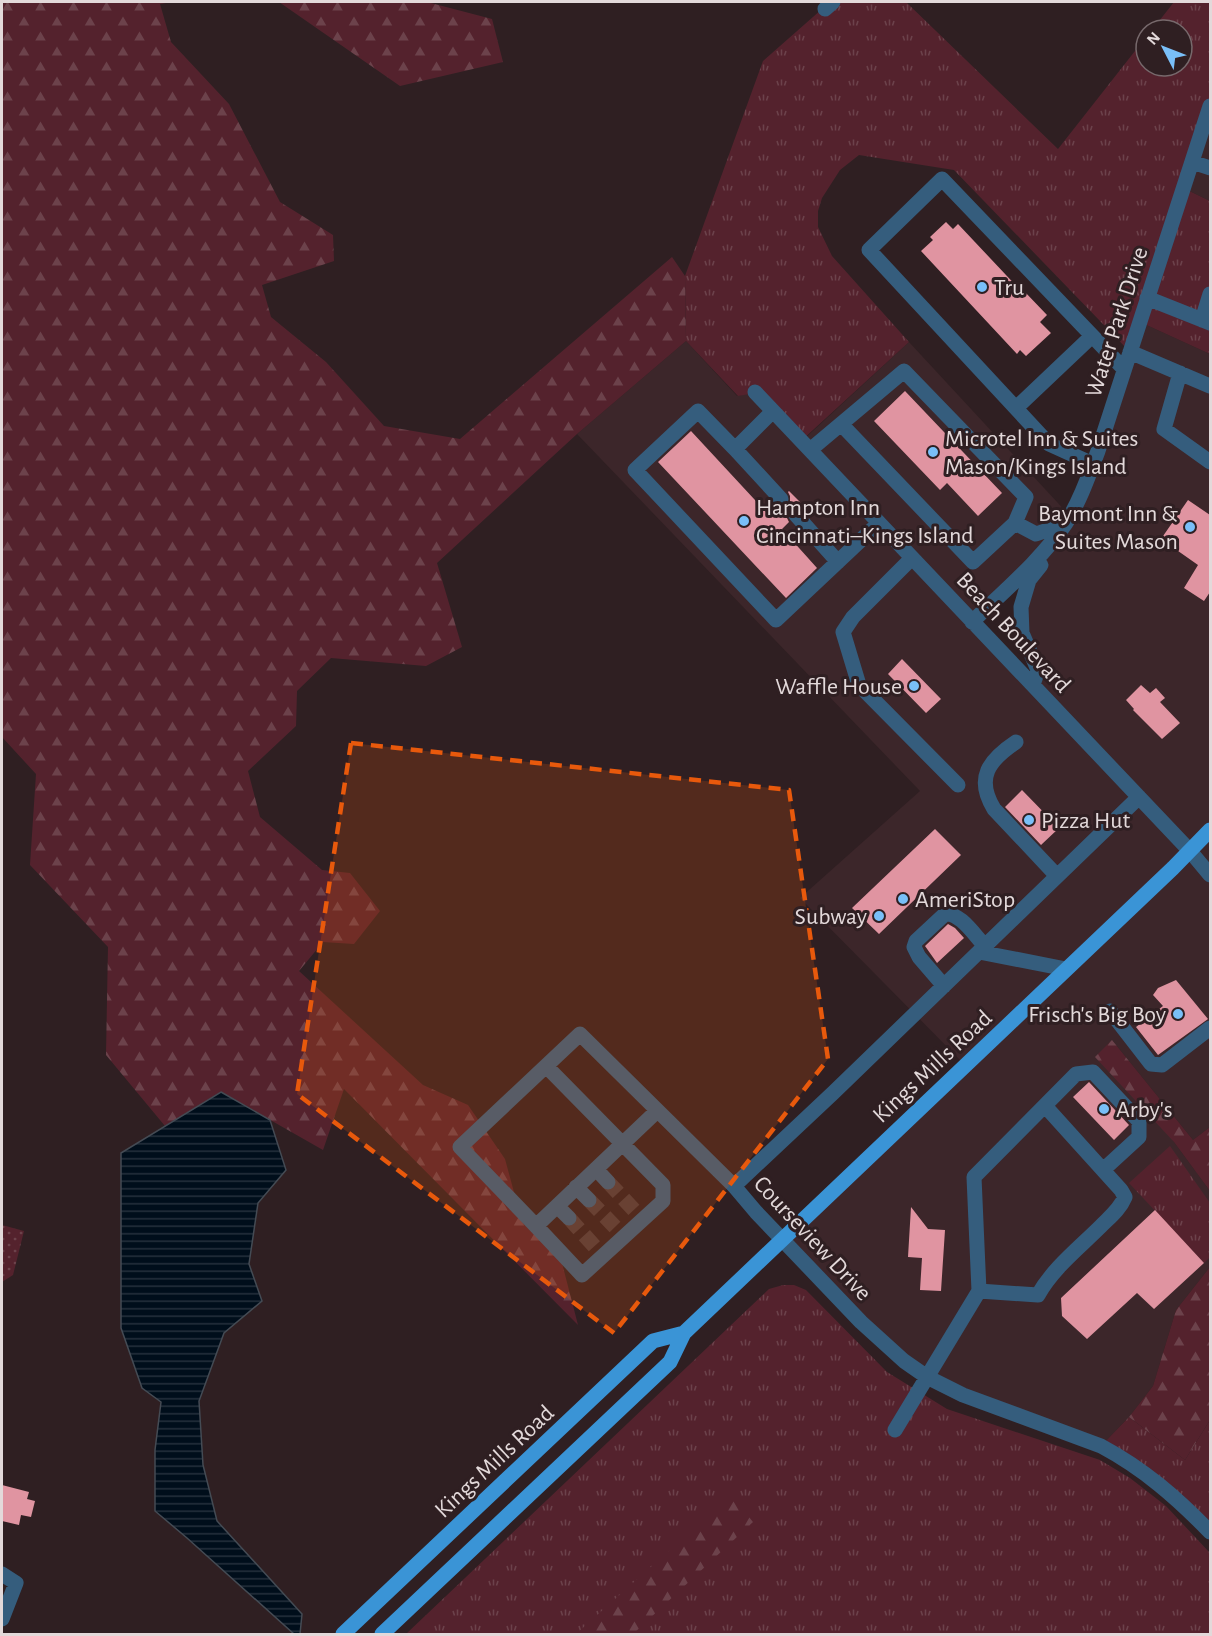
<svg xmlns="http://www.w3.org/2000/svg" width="1212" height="1636" font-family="'Alegreya Sans',sans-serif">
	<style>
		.built { fill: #3c262a; fill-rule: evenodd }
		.grass { fill: url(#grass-tufts) }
		.forest { fill: url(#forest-firs) }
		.garden { fill: url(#garden-dots) }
		.water { fill: url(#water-rules); stroke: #444b54; stroke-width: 1.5 }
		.building { fill: #e094a1 }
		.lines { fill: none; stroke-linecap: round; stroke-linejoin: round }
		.minor-tunnel { stroke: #4a3b3e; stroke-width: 15; stroke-dasharray: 15 8; stroke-linecap: butt }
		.minor { stroke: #355d7d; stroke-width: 15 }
		.major { stroke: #3a94d6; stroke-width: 15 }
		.marked { fill: #e8590c; fill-opacity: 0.2; stroke: #e8590c; stroke-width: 4.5; stroke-dasharray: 12 8; stroke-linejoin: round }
		.poi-dot { fill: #79bff8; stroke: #2f1f22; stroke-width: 2 }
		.labels { text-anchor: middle; stroke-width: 6; stroke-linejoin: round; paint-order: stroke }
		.poi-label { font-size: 24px; fill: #e3d9da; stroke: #2f1f22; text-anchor: start }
		.street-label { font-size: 24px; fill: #e3d9da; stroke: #2f1f22 }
	</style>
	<defs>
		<pattern id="grass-tufts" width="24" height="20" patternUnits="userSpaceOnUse" patternTransform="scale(1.5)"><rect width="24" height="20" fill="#54222d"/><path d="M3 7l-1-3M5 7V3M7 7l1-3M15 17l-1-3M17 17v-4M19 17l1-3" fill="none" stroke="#6c424b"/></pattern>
		<pattern id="forest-firs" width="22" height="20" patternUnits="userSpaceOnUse" patternTransform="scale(1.5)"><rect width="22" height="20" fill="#54222d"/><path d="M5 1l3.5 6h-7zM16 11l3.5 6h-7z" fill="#6c424b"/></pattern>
		<pattern id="garden-dots" width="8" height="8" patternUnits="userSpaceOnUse" patternTransform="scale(1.5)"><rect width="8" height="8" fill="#54222d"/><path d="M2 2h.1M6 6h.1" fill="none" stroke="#6c424b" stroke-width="1.8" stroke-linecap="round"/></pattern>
		<pattern id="water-rules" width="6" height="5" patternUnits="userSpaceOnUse" patternTransform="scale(1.5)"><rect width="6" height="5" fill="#000e1b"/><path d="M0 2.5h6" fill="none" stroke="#25303c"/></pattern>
	</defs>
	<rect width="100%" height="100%" fill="#2f1f22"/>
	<path class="built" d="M1210,106v95l-27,-13z
		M1140,322l70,32v773l-17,13 -81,-100 62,102 36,49v76l-34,43 -23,76 -24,31 -28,29 -174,-69 -145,-138 183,-174 -165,-167 120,-107 -343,-357 109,-93 51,55 18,-4 47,49 107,-99 161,174zM1029,580l-7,53 16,37 -6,14 -59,-63z"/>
	<path class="grass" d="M830,2h76l152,147 88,-112v29h36v-36h-30l22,-28h36v104l-27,82 27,13v153l-70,-32 -10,30 -176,-182 -95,-15 -19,15 -18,28 -4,13v16l14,29 77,86 -108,99 -46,-48 -17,3 -52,-55 -1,-65 78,-215z
		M1170,1146l40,57v54l-6,6 -75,-80z
		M783,1285h11l12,5 81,82 60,37 153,51 30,18 36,28 44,47v81h-804l363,-345z
		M1129,1417l56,43 25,-40v112l-109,-86z"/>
	<path class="forest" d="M2,2h170l-12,2 11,38 58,62 51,98 53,33 1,26 -72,24 9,32 55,45 58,64 76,13 212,-182 13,19 1,65 -109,93 -140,129 25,84 -36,19 -95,-8 -34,33 -1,35 -48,45 12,46 62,53 28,3 30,38 -26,33 -31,-2 -24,29 124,114 45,20 37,54 10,37 40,40 23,89 -234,-236 -21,61 -102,-58 -56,34 -59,-71 2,-108 -78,-82 6,-91 -34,-37z
		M279,2h148l65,17 11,43 -103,24z
		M1112,1040l81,100 17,-13v64l-36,-49 -79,-85z
		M1210,1267v153l-25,40 -56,-43 24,-31 23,-76z
		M731,1495l22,27 -120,112h-57z"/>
	<path class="garden" d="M2,1225l22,6 -11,44 -11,7z"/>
	<path class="water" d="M221,1092l49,28 16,50 -28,33 -9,61 13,37 -38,32 -25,68 4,64 14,56 85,93 -2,20h-6l-107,-96 -32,-27v-61l6,-48 -19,-14 -21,-60v-175z"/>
	<path class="building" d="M946,222l7,7 5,-5 64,68 2,-1 23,24 -7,7 11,11 -25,23 -6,-6 -3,4 -96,-103 12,-11 -3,-3z
		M905,391l97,102 -24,23 -31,-33 -7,7 -66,-69z
		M691,431l76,82 7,-7 9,3 5,-3 2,-5v-5l-2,-4 1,-1 16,16 -2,1 -8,-3 -6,3 -3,8 3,6 -7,7 35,39 -31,30 -128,-136z
		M1188,500l22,15v77l-6,9 -20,-13 14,-23 -37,-26z
		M902,659l39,40 -15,14 -38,-39z
		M1141,685l9,8 6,-5 9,10 -5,4 20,21 -18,16 -29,-29 1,-1 -8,-9z
		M1022,790l37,38 -18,17 -36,-38z
		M935,829l26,26 -82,79 -27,-26z
		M948,924l7,4 9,10 -27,25 -12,-17z
		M1176,980l32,39 -50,36 -22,-28 27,-21 -10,-11 5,-7z
		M1089,1082l40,43 -15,15 -41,-43z
		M911,1207l17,22 17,1 -4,61 -21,-1 2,-32 -14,-1z
		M1155,1210l49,53 -50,46 -17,-16 -50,46 -25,-23 -1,-18z
		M2,1485l27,7 -2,7 8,2 -4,16 -10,-2 -2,10 -17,-4z"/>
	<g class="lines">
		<path class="minor-tunnel" d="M608,1182l27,29
			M589,1200l26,27
			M569,1218l26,29"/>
		<path class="minor" d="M825,9l8,-7
			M1192,162l18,6
			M1147,298l63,25
			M1202,320l8,-26
			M1130,352l80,34
			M1180,373l-16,56 46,33
			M755,392l435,459 20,24
			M1016,408l76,-72
			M773,411l-38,38 -37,-38 -63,59 141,150 103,-97
			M841,424l132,138 42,-39
			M735,449l46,50
			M810,450l94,-79 122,126 -11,26 21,11 29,-10
			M1093,464l-44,-20 -180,-194 73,-71 182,190
			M796,515l42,47
			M912,558l-59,59 -10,15 16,53 99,100
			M972,622c31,-30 70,-63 94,-99 14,-22 23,-48 32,-72l112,-345
			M1033,685l5,-15 -16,-37 -1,-26 8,-27 12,-15
			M1016,742c-27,18 -41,36 -22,67l63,67
			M979,952l87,17
			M944,986l-25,-29 -5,-10 2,-6 29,-27c15,-2 30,22 40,32
			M1110,1011l41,53 11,1 48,-37
			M546,1066l117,119v16l-81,74 -46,-49 -76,-79 120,-113 154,152 22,26 105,110 43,39 23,16 36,18 138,51c43,23 76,52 109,86
			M596,1169l12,13
			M734,1186l99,-93 306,-296
			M576,1187l13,13
			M557,1206l12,12
			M536,1226l121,-115
			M979,1291l-5,-114 102,-103 17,-2 46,49v16l-36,33
			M979,1291l59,4c15,-27 41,-47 63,-69 9,-9 19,-17 24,-29l-4,-7 -75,-83
			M895,1430l84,-139
			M2,1574l14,9 -14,36"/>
		<path class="major" d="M343,1634l310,-293 31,-8
			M382,1634l288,-272 14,-29 489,-465 37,-38"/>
	</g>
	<path class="marked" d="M351,743l438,47 39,269 -214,274 -317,-239z"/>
	<g class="poi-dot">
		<circle cx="982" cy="287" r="6"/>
		<circle cx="933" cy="452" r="6"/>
		<circle cx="744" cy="521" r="6"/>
		<circle cx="1190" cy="527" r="6"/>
		<circle cx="914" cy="686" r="6"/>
		<circle cx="1029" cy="820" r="6"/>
		<circle cx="903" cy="899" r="6"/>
		<circle cx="879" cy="916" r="6"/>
		<circle cx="1178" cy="1014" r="6"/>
		<circle cx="1104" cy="1109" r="6"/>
	</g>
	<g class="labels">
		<g class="poi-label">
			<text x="994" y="295">Tru</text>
			<text x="945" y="446">Microtel Inn &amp; Suites<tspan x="945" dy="28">Mason/Kings Island</tspan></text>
			<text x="756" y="515">Hampton Inn<tspan x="756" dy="28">Cincinnati–Kings Island</tspan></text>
			<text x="1178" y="521" text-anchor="end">Baymont Inn &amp;<tspan x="1178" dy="28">Suites Mason</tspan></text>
			<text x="902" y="694" text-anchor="end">Waffle House</text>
			<text x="1041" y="828">Pizza Hut</text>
			<text x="915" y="907">AmeriStop</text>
			<text x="867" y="924" text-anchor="end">Subway</text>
			<text x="1166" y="1022" text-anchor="end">Frisch's Big Boy</text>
			<text x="1116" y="1117">Arby's</text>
		</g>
		<g class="street-label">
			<text transform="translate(1116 322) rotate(-72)" y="8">Water Park Drive</text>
			<text transform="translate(1014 632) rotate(47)" y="8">Beach Boulevard</text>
			<text transform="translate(932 1066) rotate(-43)" y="8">Kings Mills Road</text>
			<text transform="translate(813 1238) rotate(47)" y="8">Courseview Drive</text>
			<text transform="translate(494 1461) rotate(-43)" y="8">Kings Mills Road</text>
		</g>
	</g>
	<rect width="1212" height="1636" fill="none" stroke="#e3d9da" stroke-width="6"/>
	<g transform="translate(1164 48) rotate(312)"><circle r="28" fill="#2f1f22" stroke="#77696c" stroke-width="1.5"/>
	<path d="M0-4.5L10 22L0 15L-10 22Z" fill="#79bff8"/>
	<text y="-9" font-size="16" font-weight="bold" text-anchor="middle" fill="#e3d9da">N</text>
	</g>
</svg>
